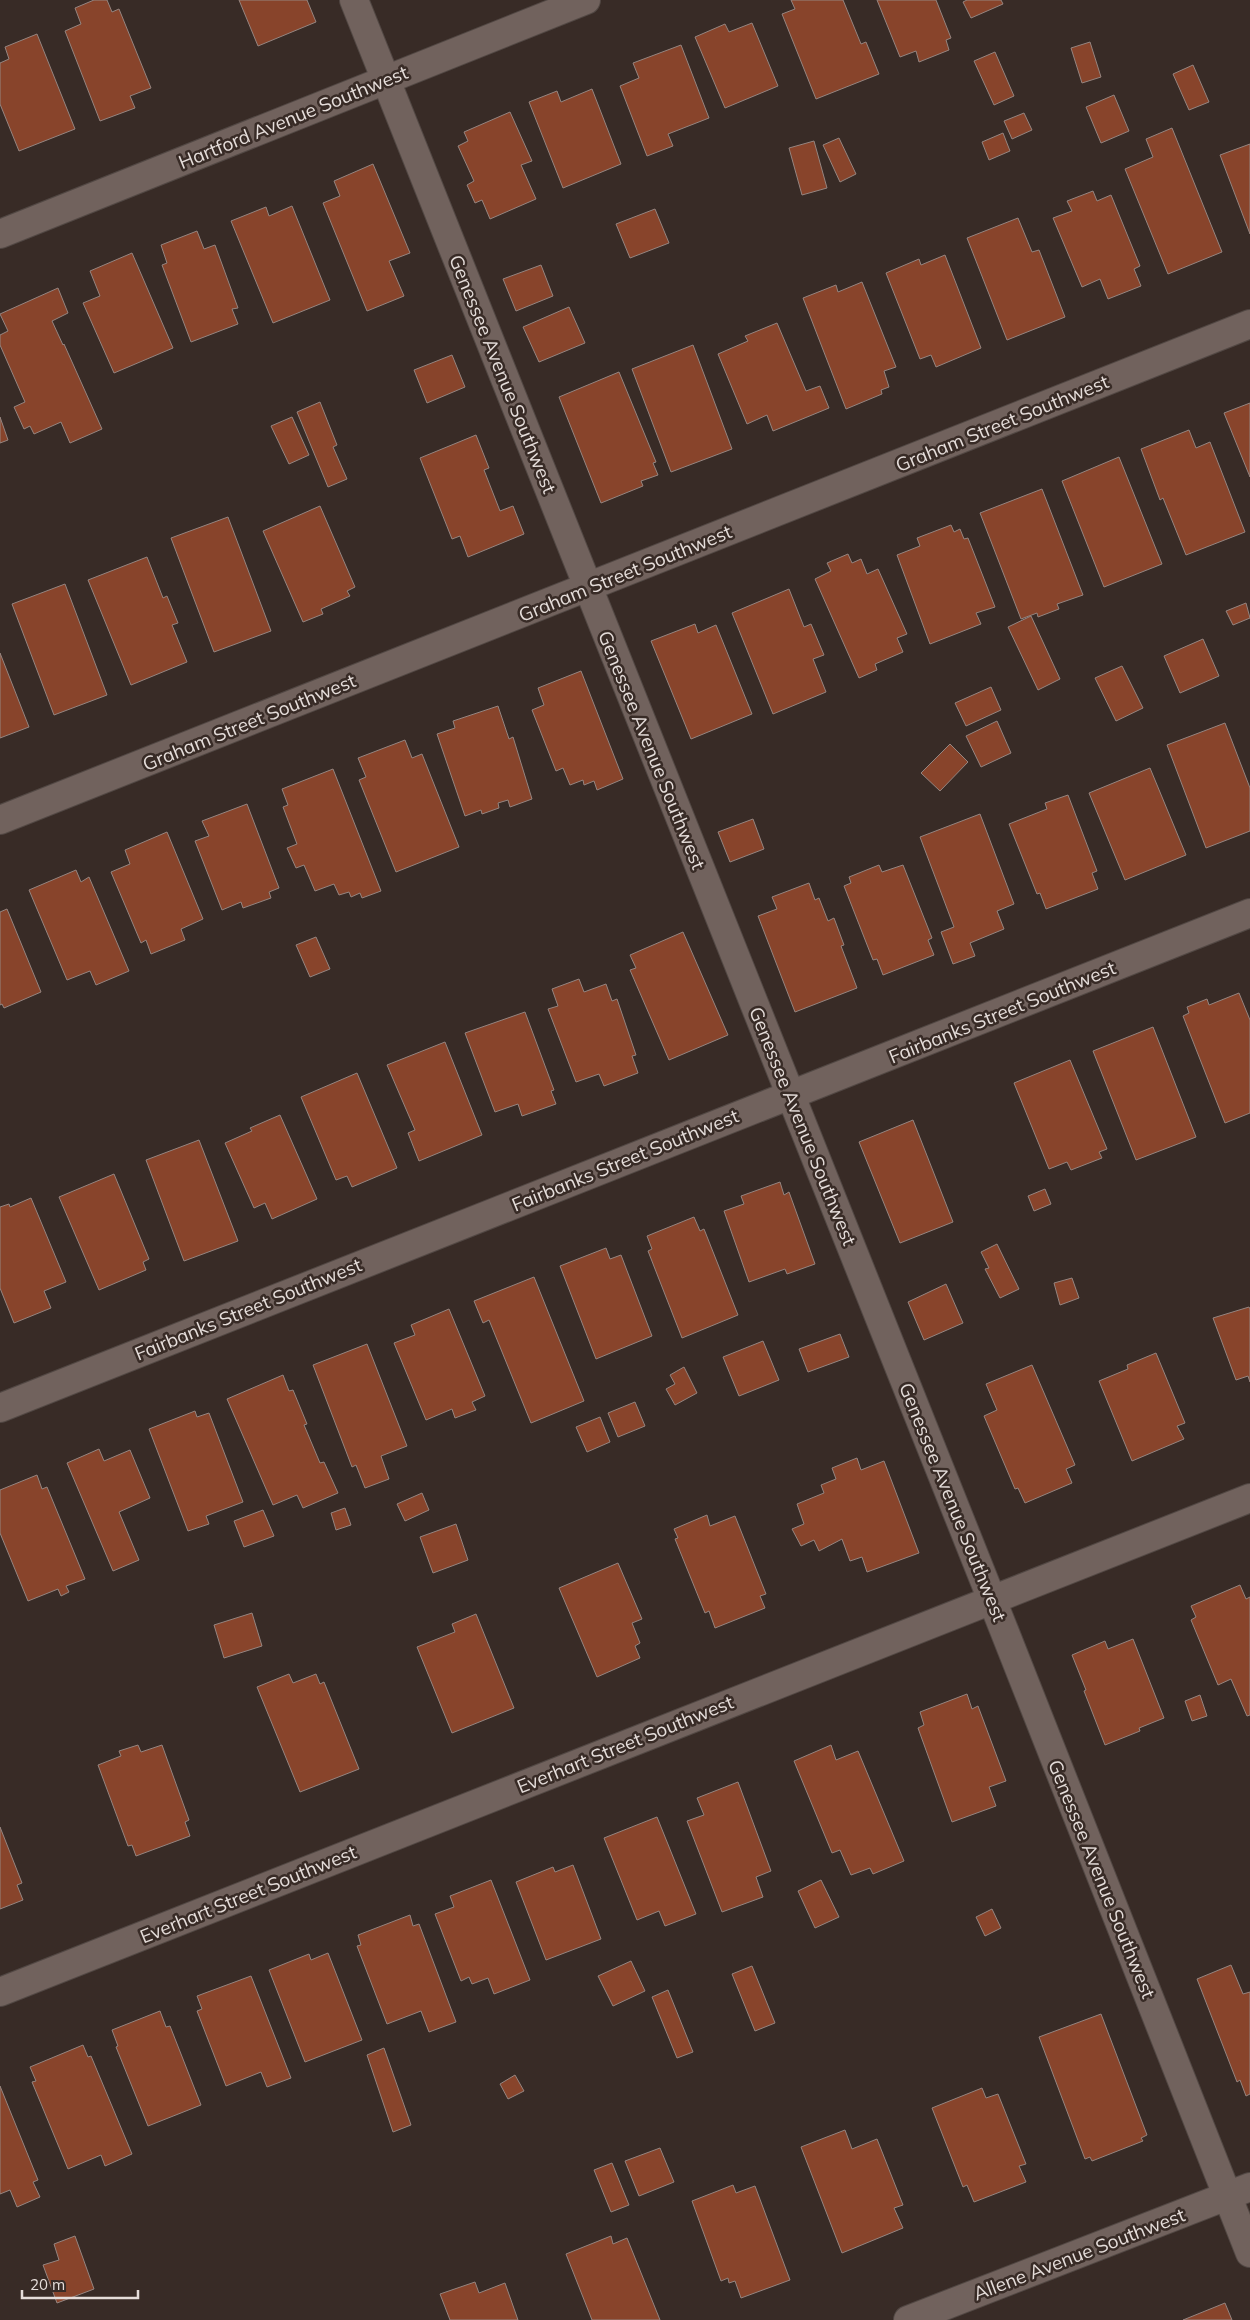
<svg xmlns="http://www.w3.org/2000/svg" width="1250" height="2320" font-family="Mulish,sans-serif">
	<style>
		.building { fill: #88442b; stroke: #958580 }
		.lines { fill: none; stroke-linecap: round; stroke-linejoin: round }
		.minor-casing { stroke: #524844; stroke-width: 30 }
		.minor { stroke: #71625d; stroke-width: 28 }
		.labels { text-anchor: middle; stroke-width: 5; stroke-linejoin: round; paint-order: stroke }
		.street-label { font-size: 19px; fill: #e5ddda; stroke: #382b26 }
	</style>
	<rect width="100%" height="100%" fill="#382b26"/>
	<path class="building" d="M94,0h13l5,12 7,-3 32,79 -21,8 5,12 -35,13 -35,-90 16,-7 -6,-16z
		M239,0h68l9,22 -58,24z
		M791,0h52l18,44 5,-2 13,32 -63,25 -34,-85 13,-5z
		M877,0h59l15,38 -5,2 3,10 -30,12 -3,-11 -16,6z
		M967,0h34l2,4 -32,14 -8,-16z
		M752,23l26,63 -53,22 -30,-71 30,-13 4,8z
		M37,34l38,95 -56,22 -19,-47v-41l9,-4 -4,-12z
		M1090,42l11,35 -19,6 -11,-35z
		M681,45l28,73 -41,16 5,12 -26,10 -27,-70 19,-8 -6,-15z
		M995,52l19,44 -20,9 -20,-44z
		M1193,65l16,37 -20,8 -16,-36z
		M592,89l29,75 -58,24 -34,-86 28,-11 4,11z
		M1114,95l15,36 -28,12 -15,-36z
		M510,112l22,49 -11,4 15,34 -46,20 -8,-19 -7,3 -8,-18 7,-4 -16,-35 10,-5 -4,-9z
		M1024,113l8,17 -20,9 -8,-18z
		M1172,128l50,124 -54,22 -43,-105 28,-12 -7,-18z
		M1003,133l7,18 -21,9 -7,-18z
		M839,138l17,36 -16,8 -17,-37z
		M814,141l13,47 -25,7 -13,-47z
		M1250,144v90l-30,-79z
		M373,164l37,89 -21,8 15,35 -37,15 -44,-108 17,-7 -6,-15z
		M1093,191l4,10 14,-6 29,71 -6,3 7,17 -33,13 -8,-20 -18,8 -29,-69 19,-7 -5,-10z
		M292,206l38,94 -57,23 -42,-102 35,-14 3,9z
		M655,209l14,34 -39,15 -14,-34z
		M1018,218l14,34 7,-2 26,67 -58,23 -40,-102z
		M197,231l7,18 11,-4 23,63 -6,1 6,15 -47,18 -29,-77 5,-2 -6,-18z
		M132,253l41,95 -59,25 -31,-70 17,-7 -10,-25z
		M945,255l36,93 -45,19 -5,-12 -11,4 -34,-86 33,-14 2,6z
		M541,265l12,31 -37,15 -13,-32z
		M862,282l34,85 -12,4 5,16 -8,3 1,4 -36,15 -43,-111 33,-13 2,7z
		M58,288l10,25 -16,8 11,24 1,-1 38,85 -32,14 -9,-21 -27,12 -4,-8 -6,3 -10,-22 11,-5 -25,-57v-10l8,-4 -8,-17z
		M569,307l16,36 -46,19 -16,-35z
		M777,323l29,68 14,-5 9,22 -56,23 -6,-16 -20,9 -29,-70 30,-13 -3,-5z
		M693,345l39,104 -61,23 -39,-103z
		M452,355l13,32 -38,16 -13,-33z
		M619,372l37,90 -3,1 5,12 -17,6 2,5 -42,17 -42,-106z
		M320,402l17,43 -4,2 14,32 -19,8 -31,-75z
		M1250,403v74l-26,-64z
		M0,417l8,23 -8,3z
		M292,417l17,38 -20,9 -18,-38z
		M1189,430l7,18 14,-6 35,90 -59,23 -23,-57 -3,2 -19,-51z
		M476,435l13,33 -5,2 16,41 13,-5 11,28 -56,23 -8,-21 -8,3 -32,-81z
		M1119,457l43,107 -58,23 -42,-106z
		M1042,489l41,106 -26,9 2,5 -21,8 -1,-4 -16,6 -41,-106z
		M320,506l35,81 -8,4 3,5 -29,13 2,5 -20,8 -40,-91z
		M228,517l43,114 -57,21 -43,-114z
		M951,525l3,7 6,-3 4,10 4,-1 27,69 -19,6 5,11 -51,20 -33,-89 23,-9 -3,-8z
		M848,554l4,9 9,-4 6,15 11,-5 29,65 -10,4 6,14 -28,12 2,6 -18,8 -44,-99 16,-8 -4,-8z
		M147,557l16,41 4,-2 11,27 -6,2 15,37 -56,23 -43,-105z
		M65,584l42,111 -53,20 -42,-111z
		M789,589l15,38 7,-3 13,31 -11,4 13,33 -53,22 -41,-101z
		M1246,603l4,15 -17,7 -7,-14z
		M1031,616l29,63 -22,11 -30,-63z
		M695,624l3,9 18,-8 36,89 -61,25 -40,-98z
		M1203,639l16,37 -39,17 -16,-37z
		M0,653l29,74 -29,11z
		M1122,666l21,42 -27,13 -21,-43z
		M581,671l42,108 -26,11 -3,-9 -10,4 -1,-5 -13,5 -7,-17 -7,3 -24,-61 12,-5 -6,-17z
		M991,687l10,23 -35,16 -11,-23z
		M498,706l11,33 4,-2 19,62 -22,8 -2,-7 -10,3 1,5 -17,6 -1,-4 -16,6 -28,-82 18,-6 -2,-7z
		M997,721l14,32 -30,14 -15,-31z
		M1225,723l25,65v43l-44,17 -39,-103z
		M405,740l7,18 10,-4 37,93 -63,25 -37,-92 7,-3 -8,-19z
		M950,744l18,18 -28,29 -19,-18z
		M1150,768l36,87 -61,25 -36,-87z
		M333,769l48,122 -19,7 -2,-5 -9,4 -2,-5 -10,3 -5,-11 -19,7 -11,-26 -8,3 -9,-20 10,-4 -14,-37 5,-2 -6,-16z
		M1068,795l29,76 -5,2 6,16 -52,20 -6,-16 -3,1 -28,-70 38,-15 -2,-6z
		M247,804l32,84 -10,4 2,6 -28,10 -2,-6 -19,8 -27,-69 14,-5 -7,-15z
		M980,814l34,90 -17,7 7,18 -34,14 5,13 -22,8 -12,-32 13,-5 -34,-90z
		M753,819l11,30 -34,13 -12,-30z
		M167,832l36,87 -22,10 4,11 -34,14 -5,-14 -5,3 -30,-71 19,-8 -5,-14z
		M879,865l3,7 21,-7 29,73 -4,2 6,15 -51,20 -6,-16 -4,1 -29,-74 7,-3 -2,-6z
		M76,870l5,12 8,-5 40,94 -33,14 -6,-14 -23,9 -38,-90z
		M809,883l6,17 4,-2 9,23 6,-3 10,27 -3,1 16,42 -62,24 -37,-96 19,-7 -5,-12z
		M7,909l34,83 -37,16 -2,-4 -2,1v-93z
		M683,932l45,103 -59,25 -39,-90 6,-2 -6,-13z
		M316,937l14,32 -20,8 -14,-32z
		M579,979l5,13 22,-8 6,17 5,-2 19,56 -4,1 6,17 -34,13 -5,-12 -23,8 -28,-73 10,-3 -6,-17z
		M1239,993l11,27v93l-25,10 -42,-107 6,-3 -2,-6 20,-8 2,6z
		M525,1012l29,78 -3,1 5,13 -34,12 -4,-12 -23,8 -30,-79z
		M1153,1027l43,110 -60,23 -43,-109z
		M445,1042l37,93 -63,26 -11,-28 7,-3 -28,-65z
		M1070,1060l37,89 -8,3 3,6 -31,12 -4,-8 -18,7 -35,-86z
		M357,1073l40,95 -45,19 -5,-11 -11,4 -35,-83z
		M280,1115l37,84 -45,20 -7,-16 -11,5 -29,-65 27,-12 -2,-3z
		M913,1120l40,102 -53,21 -41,-101z
		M199,1140l39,101 -54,20 -38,-101z
		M114,1174l35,85 -6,3 3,8 -47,20 -40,-93z
		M780,1182l4,13 5,-3 26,72 -28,10 -2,-5 -36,13 -25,-71 20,-7 -3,-8z
		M1045,1189l6,15 -17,7 -6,-15z
		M31,1198l35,84 -22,9 7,17 -37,15 -14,-35v-81l9,-3 1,3z
		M694,1217l6,14 4,-2 34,86 -56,23 -34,-87 4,-2 -5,-13z
		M997,1244l22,45 -19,9 -15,-29 4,-1 -8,-16z
		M606,1248l4,11 11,-4 31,81 -56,23 -36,-93z
		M534,1277l50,124 -53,22 -42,-103 -6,3 -9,-22z
		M1072,1278l7,20 -19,7 -6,-22z
		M946,1284l17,39 -39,17 -16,-38z
		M1249,1307l1,2v73l-2,-6 -12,4 -23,-62z
		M449,1309l36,87 -13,6 4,8 -21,8 -3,-9 -26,11 -32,-77 21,-8 -4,-10z
		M840,1334l9,23 -41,15 -9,-23z
		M763,1341l16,39 -40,16 -16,-39z
		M367,1344l40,102 -26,10 8,23 -24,9 -9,-23 -4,2 -39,-102z
		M1156,1353l29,70 -8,3 7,13 -52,22 -33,-80 29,-12 -1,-4z
		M1032,1365l43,100 -9,4 6,14 -47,20 -7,-15 -3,1 -31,-73 13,-6 -11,-26z
		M684,1367l13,26 -22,12 -9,-16 9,-5 -5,-9z
		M283,1375l6,16 4,-1 14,34 -3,1 16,38 4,-1 14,31 -35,15 -6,-13 -24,10 -46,-106z
		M635,1402l10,24 -27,11 -10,-24z
		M195,1411l2,6 12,-4 34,89 -37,14 3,8 -21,7 -39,-102z
		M600,1417l10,25 -23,10 -11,-25z
		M99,1449l5,12 26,-11 20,48 -31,14 20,48 -26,11 -46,-108z
		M857,1458l4,12 23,-9 35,92 -52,19 -5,-15 -12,4 -8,-22 -23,12 -5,-11 -13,6 -9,-17 12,-5 -7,-20 27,-11 -3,-8 15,-6 -4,-11z
		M37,1475l5,14 5,-2 38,92 -19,7 3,6 -8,4 -3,-7 -30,12 -28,-68v-43z
		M422,1493l7,17 -24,11 -8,-17z
		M345,1508l6,17 -15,5 -5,-17z
		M263,1510l11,26 -30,11 -10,-26z
		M707,1515l3,11 25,-10 31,78 -6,2 5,12 -50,20 -6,-17 -4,2 -30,-74 3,-1 -4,-9z
		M456,1524l12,36 -35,13 -13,-36z
		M618,1563l24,56 -10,4 8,20 -5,3 5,12 -43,19 -38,-89z
		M1240,1585l6,14 4,-2v118l-3,1 -16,-37 -13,6 -27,-65 5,-3 -5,-11z
		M252,1613l10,33 -38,12 -10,-33z
		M476,1614l38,94 -62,25 -35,-86 38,-15 -3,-8z
		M1133,1639l31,79 -25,10 1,3 -35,14 -21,-54 2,-1 -14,-35 33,-14 3,8z
		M289,1674l4,9 23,-9 4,10 4,-2 35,87 -59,23 -43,-105z
		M967,1694l5,15 6,-3 28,75 -17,6 7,19 -44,16 -34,-94 6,-3 -4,-13z
		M1200,1695l7,21 -15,5 -7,-20z
		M138,1745l3,7 21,-7 27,75 -4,2 5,14 -54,20 -4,-11 -4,1 -30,-81 23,-9 -2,-5z
		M831,1745l5,15 22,-9 46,110 -31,13 -3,-6 -19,7 -11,-25 -8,3 -38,-92z
		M738,1782l33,89 -15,6 7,20 -41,15 -35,-91 17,-6 -7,-17z
		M657,1817l39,97 -31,12 -6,-15 -22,9 -33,-82z
		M0,1827l22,56 -5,2 6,15 -23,9z
		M573,1865l28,74 -55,21 -30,-78 37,-15 2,5z
		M491,1880l39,100 -36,14 -6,-16 -16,6 -3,-7 -8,4 -26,-67 19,-7 -4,-11z
		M821,1880l18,37 -24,11 -17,-37z
		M992,1909l9,19 -16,8 -9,-19z
		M410,1915l3,11 6,-2 37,98 -27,10 -8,-21 -34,13 -30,-78 4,-1 -3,-10z
		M328,1953l34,87 -57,22 -36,-92 40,-16 2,6z
		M631,1961l14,30 -32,15 -15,-30z
		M1231,1965l12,29 7,-2v102l-4,2 -6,-16 -3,2 -40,-103z
		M752,1966l23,57 -20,8 -23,-57z
		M251,1976l40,102 -24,9 -6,-15 -35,14 -29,-75 5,-2 -5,-13z
		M668,1990l25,62 -16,6 -25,-61z
		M160,2011l6,16 4,-1 31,79 -53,21 -32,-79 2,-1 -6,-16z
		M1101,2014l46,121 -6,3 2,3 -51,20 -2,-4 -5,2 -46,-122z
		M83,2045l5,12 3,-1 41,98 -27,12 -4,-11 -33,14 -36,-87 4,-1 -6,-14z
		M384,2048l27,77 -18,7 -26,-77z
		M515,2075l9,16 -16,8 -8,-15z
		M0,2086l38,94 -5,2 7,15 -23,10 -7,-17 -10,4z
		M982,2088l4,10 12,-4 28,70 -7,2 7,16 -52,20 -7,-17 -4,2 -31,-79z
		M845,2130l7,19 25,-10 26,66 -9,3 9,20 -61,25 -41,-106z
		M660,2148l14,34 -35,14 -14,-35z
		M612,2163l17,42 -18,7 -17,-42z
		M733,2185l3,8 19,-7 35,94 -49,18 -6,-17 -6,2 -1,-5 -7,3 -29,-80z
		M75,2236l19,53 -37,14 -14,-38 16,-5 -5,-16z
		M611,2236l2,8 14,-6 33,82h-68l-26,-66z
		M475,2282l4,11 26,-10 13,37h-68l-10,-26z
		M1225,2303l7,17h-49z"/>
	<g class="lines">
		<defs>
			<path id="minor" d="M354,0l648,1625 248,628
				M0,234l586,-234
				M0,820l1250,-496
				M0,1408l1250,-495
				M0,1992l1250,-494
				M908,2320l342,-133"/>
		</defs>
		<use href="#minor" class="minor-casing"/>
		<use href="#minor" class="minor"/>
	</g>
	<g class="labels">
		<g class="street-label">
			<text transform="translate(293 117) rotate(-22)" y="7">Hartford Avenue Southwest</text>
			<text transform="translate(503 374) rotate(68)" y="7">Genessee Avenue Southwest</text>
			<text transform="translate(1002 423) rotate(-22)" y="7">Graham Street Southwest</text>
			<text transform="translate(625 573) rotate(-22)" y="7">Graham Street Southwest</text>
			<text transform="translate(249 722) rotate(-22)" y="7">Graham Street Southwest</text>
			<text transform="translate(652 750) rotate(68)" y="7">Genessee Avenue Southwest</text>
			<text transform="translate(1002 1012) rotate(-22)" y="7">Fairbanks Street Southwest</text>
			<text transform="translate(803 1126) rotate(68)" y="7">Genessee Avenue Southwest</text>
			<text transform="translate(625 1160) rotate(-22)" y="7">Fairbanks Street Southwest</text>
			<text transform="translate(248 1309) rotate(-22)" y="7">Fairbanks Street Southwest</text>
			<text transform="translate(953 1502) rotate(68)" y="7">Genessee Avenue Southwest</text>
			<text transform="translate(625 1744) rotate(-22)" y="7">Everhart Street Southwest</text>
			<text transform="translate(1102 1879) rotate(68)" y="7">Genessee Avenue Southwest</text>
			<text transform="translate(248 1894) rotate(-22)" y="7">Everhart Street Southwest</text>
			<text transform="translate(1079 2254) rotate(-21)" y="7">Allene Avenue Southwest</text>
		</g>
	</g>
	<path d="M22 2290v8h116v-8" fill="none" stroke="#e5ddda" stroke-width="2.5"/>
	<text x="30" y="2290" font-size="15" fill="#e5ddda" stroke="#382b26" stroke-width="4" paint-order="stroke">20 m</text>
</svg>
